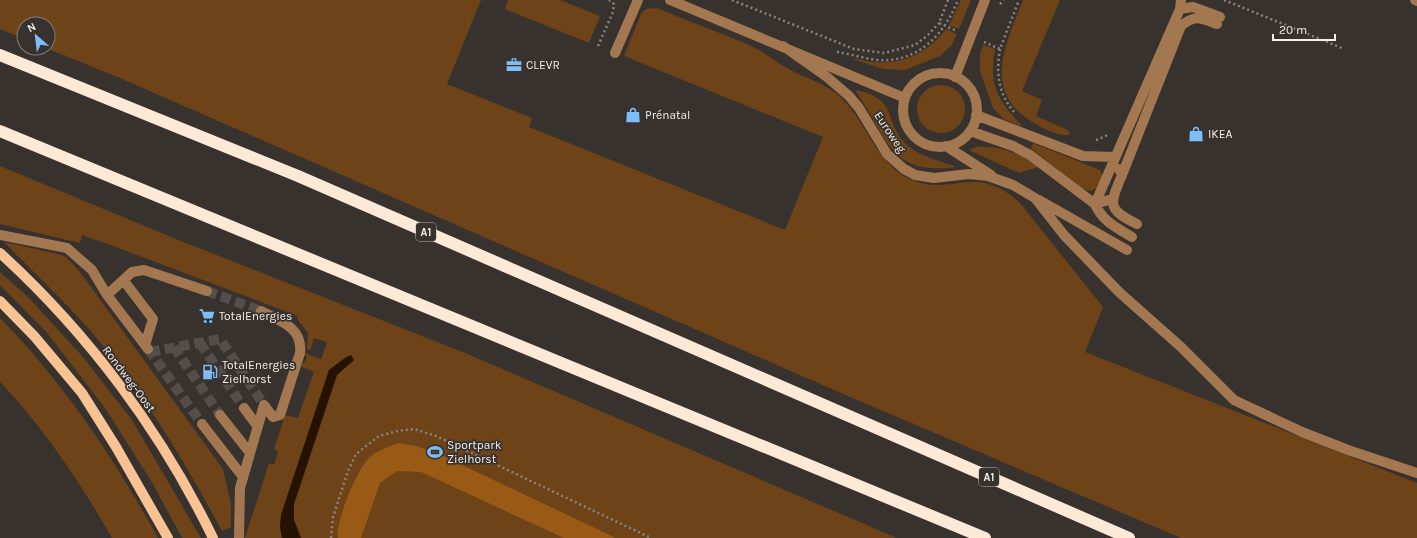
<svg xmlns="http://www.w3.org/2000/svg" width="1417" height="538" font-family="Karla,sans-serif">
	<style>
		.green { fill: #6e4318 }
		.forest { fill: #985a14 }
		.water { fill: #261201 }
		.lines { fill: none; stroke-linecap: round; stroke-linejoin: round }
		.minor-tunnel { stroke: #544e4a; stroke-width: 10; stroke-dasharray: 10 5; stroke-linecap: butt }
		.path { stroke: #898480; stroke-width: 2.5; stroke-dasharray: 2 3; stroke-linecap: butt }
		.minor { stroke: #a3774f; stroke-width: 10 }
		.major { stroke: #f8c292; stroke-width: 10 }
		.highway { stroke: #fee8d6; stroke-width: 12 }
		.labels { text-anchor: middle; stroke-width: 3.5; stroke-linejoin: round; paint-order: stroke }
		.shield { fill: #38322e; stroke: #bab6b2; stroke-width: 1 }
		.shield-label { font-size: 11px; font-weight: bold; fill: #f2eeeb }
		.poi-label { font-size: 12px; fill: #f2eeeb; stroke: #38322e; text-anchor: start }
		.street-label { font-size: 12px; fill: #f2eeeb; stroke: #38322e }
	</style>
	<rect width="100%" height="100%" fill="#38322e"/>
	<path class="green" d="M0,0h481l-34,84 85,34 -3,9 256,103 38,-93 -199,-81 17,-42 5,-5 11,-1c21,9 43,17 65,26 11,5 23,8 33,14 12,6 22,15 34,21 16,9 34,14 48,25 30,25 37,70 75,86 42,17 63,-18 108,23l83,104 -18,45 332,131v55h-236l-340,-145 -721,-315 -74,-30h2v-24h-24v15l-24,-10z
		M508,0h52l40,16 -11,27 -84,-34z
		M961,0h10l-12,29 -10,-4z
		M1023,0h37l-38,91 20,9 -6,16 32,14 2,4 -2,1c-11,1 -28,-8 -37,-14 -50,-30 -24,-80 -8,-121z
		M946,29l11,5 -6,12 -11,10 -35,14 -22,-1 -31,-10c6,-1 14,3 21,3 30,3 55,-9 73,-33z
		M983,45l12,4c-7,39 4,52 28,78l-20,-8 -10,-11 -13,-37v-17z
		M917 109a24 24 0 1 1 48 0a24 24 0 1 1-48 0Z
		M857,90c40,9 27,29 47,52 13,14 36,19 53,25 -69,9 -68,-29 -101,-75z
		M1033,143l67,27c5,7 -1,18 -9,21l-8,-2 -50,-39 -2,-2z
		M976,147c22,-2 45,6 62,20l-19,6 -50,-23z
		M0,166l176,73 289,114 432,185h-596l-7,-18v-16l36,-111 7,-18 7,-7 1,-10 -16,12 -48,145 -1,12 2,11h-37l24,-75 5,2 4,-14 -4,-2 11,-34 13,3 16,-46 -12,-5v-4h2l3,-6 -2,-1 1,-4 3,3 12,4 6,-17 -13,-4 -4,12 -3,-1 1,-16 -11,-14 1,-3 -193,-73 -23,-8 -2,8 -80,-19z
		M4,242l54,12 8,3 14,15 143,197 8,35v23l-9,4c-38,-71 -80,-141 -133,-202 -27,-30 -57,-58 -85,-87z
		M0,272l28,25 55,60 49,63 69,118h-19l-29,-54 -48,-76 -57,-74 -48,-49z
		M0,318c64,65 114,140 158,220h-46c-32,-56 -68,-110 -112,-156z"/>
	<path class="forest" d="M399,443l17,3 25,9 175,83h-52l-143,-66 -24,-1 -17,12 -19,55h-23c-3,-16 18,-65 29,-78 8,-9 21,-13 32,-17z"/>
	<path class="water" d="M351,355l3,5 -17,15 -43,129v16l7,18h-19l-2,-11 1,-12 48,-145 16,-12z"/>
	<g class="lines">
		<path class="minor-tunnel" d="M207,291l54,20
			M200,343l44,65
			M174,347l46,68
			M148,349l54,75
			M150,352l70,-13 44,66"/>
		<path class="path" d="M732,0l122,49 30,4 31,-8 13,-10 11,-12
			M948,0l-9,23 18,8
			M1224,0l118,48
			M1000,4l4,-4
			M984,42l16,7 19,-49
			M598,46l15,-34 1,-8 -5,-4
			M1000,49c-4,22 -2,45 14,63
			M837,52c13,2 26,6 40,8 41,3 67,-25 81,-60
			M1096,140l12,-5
			M331,538l2,-21 15,-46 8,-17 23,-18 18,-5 17,-2 22,7 215,102"/>
		<path class="minor" d="M670,0l235,98
			M1415,0l2,1
			M1180,9l13,-2 27,10
			M783,46l44,31 22,19 10,12 28,46 17,15 11,6 19,3 35,-4 19,2 25,9 22,13 29,37 55,57 62,55 53,53 68,32 46,18 69,23
			M615,53l23,-53
			M903 110a37 37 0 1 1 74 0a37 37 0 1 1-74 0Z
			M955,77l30,-77
			M976,115l107,41 32,1
			M970,131l43,15 17,9 65,49 17,-5
			M946,146l45,29
			M1119,169l3,6c-12,29 -16,34 15,49
			M1122,175l59,-149c14,-12 20,-8 36,-2
			M1039,200l88,50
			M0,235l67,13 25,22 15,25 41,54
			M1132,237c-15,-9 -30,-16 -37,-33l85,-195 1,-9
			M124,281l29,38 -8,26
			M107,295l25,-23 12,-2 63,21
			M261,311c20,10 42,17 39,42l-20,62 -7,2 -9,-12
			M244,408l14,19
			M220,415l30,38
			M202,424l41,53
			M239,538l1,-50 24,-83"/>
		<path class="major" d="M0,253c88,80 161,178 213,285
			M0,301l35,36 47,56 34,54 52,91"/>
		<path class="highway" d="M0,55l298,121 831,362
			M0,131l985,407"/>
	</g>
	<defs>
		<symbol id="office-bare" viewBox="-9 -9 18 18"><path d="M-6-3h4V-5.5h4V-3h4V5H-6ZM-1-4.5V-3h2v-1.5ZM-6 0V1H6V0Z" fill="#7dbef9" stroke="#38322e" stroke-width="2.5" paint-order="stroke"/></symbol>
		<symbol id="shop-bare" viewBox="-9 -9 18 18"><path d="M-5-2.5h2.3a2.7 3.5 0 0 1 5.4 0H5L5.5 6h-11ZM-1.5-2.5h3a1.5 2.3 0 0 0-3 0Z" fill="#7dbef9" stroke="#38322e" stroke-width="2.5" paint-order="stroke"/></symbol>
		<symbol id="supermarket-bare" viewBox="-9 -9 18 18"><path d="M-6-5.5h2.5l.6 2H6L4.5 2H-2.5L-4.4-4H-6ZM-1.5 3.2a1.3 1.3 0 1 0 .1 0ZM3 3.2a1.3 1.3 0 1 0 .1 0Z" fill="#7dbef9" stroke="#38322e" stroke-width="2.5" paint-order="stroke"/></symbol>
		<symbol id="fuel-bare" viewBox="-9 -9 18 18"><path d="M-5.5-6h7V0h2V4h1.3V-2.5L3-4.5l.8-.8L6-3V5H2.5V1h-1V6h-7ZM-4.2-4.7v3.2H.2V-4.7Z" fill="#7dbef9" stroke="#38322e" stroke-width="2.5" paint-order="stroke"/></symbol>
		<symbol id="stadium-bare" viewBox="-9 -9 18 18"><path d="M0-5a6.5 5 0 1 0 0 10a6.5 5 0 1 0 0-10ZM-3.5-1.8h7v3.6h-7Z" fill="#7dbef9" stroke="#38322e" stroke-width="2.5" paint-order="stroke"/></symbol>
	</defs>
	<g fill-rule="evenodd">
		<use href="#office-bare" x="503" y="54" width="22" height="22"/>
		<use href="#shop-bare" x="622" y="104" width="22" height="22"/>
		<use href="#shop-bare" x="1185" y="123" width="22" height="22"/>
		<use href="#supermarket-bare" x="196" y="305" width="22" height="22"/>
		<use href="#fuel-bare" x="199" y="361" width="22" height="22"/>
		<use href="#stadium-bare" x="424" y="441" width="22" height="22"/>
	</g>
	<g class="labels">
		<g class="shield">
			<rect x="416" y="223" width="20" height="18" rx="3"/>
			<rect x="979" y="468" width="20" height="18" rx="3"/>
		</g>
		<g class="shield-label">
			<text x="426" y="236">A1</text>
			<text x="989" y="481">A1</text>
		</g>
		<g class="poi-label">
			<text x="526" y="69">CLEVR</text>
			<text x="645" y="119">Prénatal</text>
			<text x="1208" y="138">IKEA</text>
			<text x="219" y="320">TotalEnergies</text>
			<text x="222" y="369">TotalEnergies<tspan x="222" dy="14">Zielhorst</tspan></text>
			<text x="447" y="449">Sportpark<tspan x="447" dy="14">Zielhorst</tspan></text>
		</g>
		<g class="street-label">
			<text transform="translate(890 132) rotate(56)" y="4">Euroweg</text>
			<text transform="translate(129 379) rotate(53)" y="4">Rondweg-Oost</text>
		</g>
	</g>
	<g transform="translate(36 36) rotate(332)"><circle r="19" fill="#38322e" stroke="#827d7a"/>
	<path d="M0-3L7 15L0 10L-7 15Z" fill="#7dbef9"/>
	<text y="-6" font-size="11" font-weight="bold" text-anchor="middle" fill="#f2eeeb">N</text>
	</g>
	<path d="M1273 34v6h62v-6" fill="none" stroke="#f2eeeb" stroke-width="2"/>
	<text x="1279" y="34" font-size="12" fill="#f2eeeb" stroke="#38322e" stroke-width="3" paint-order="stroke">20 m</text>
</svg>
